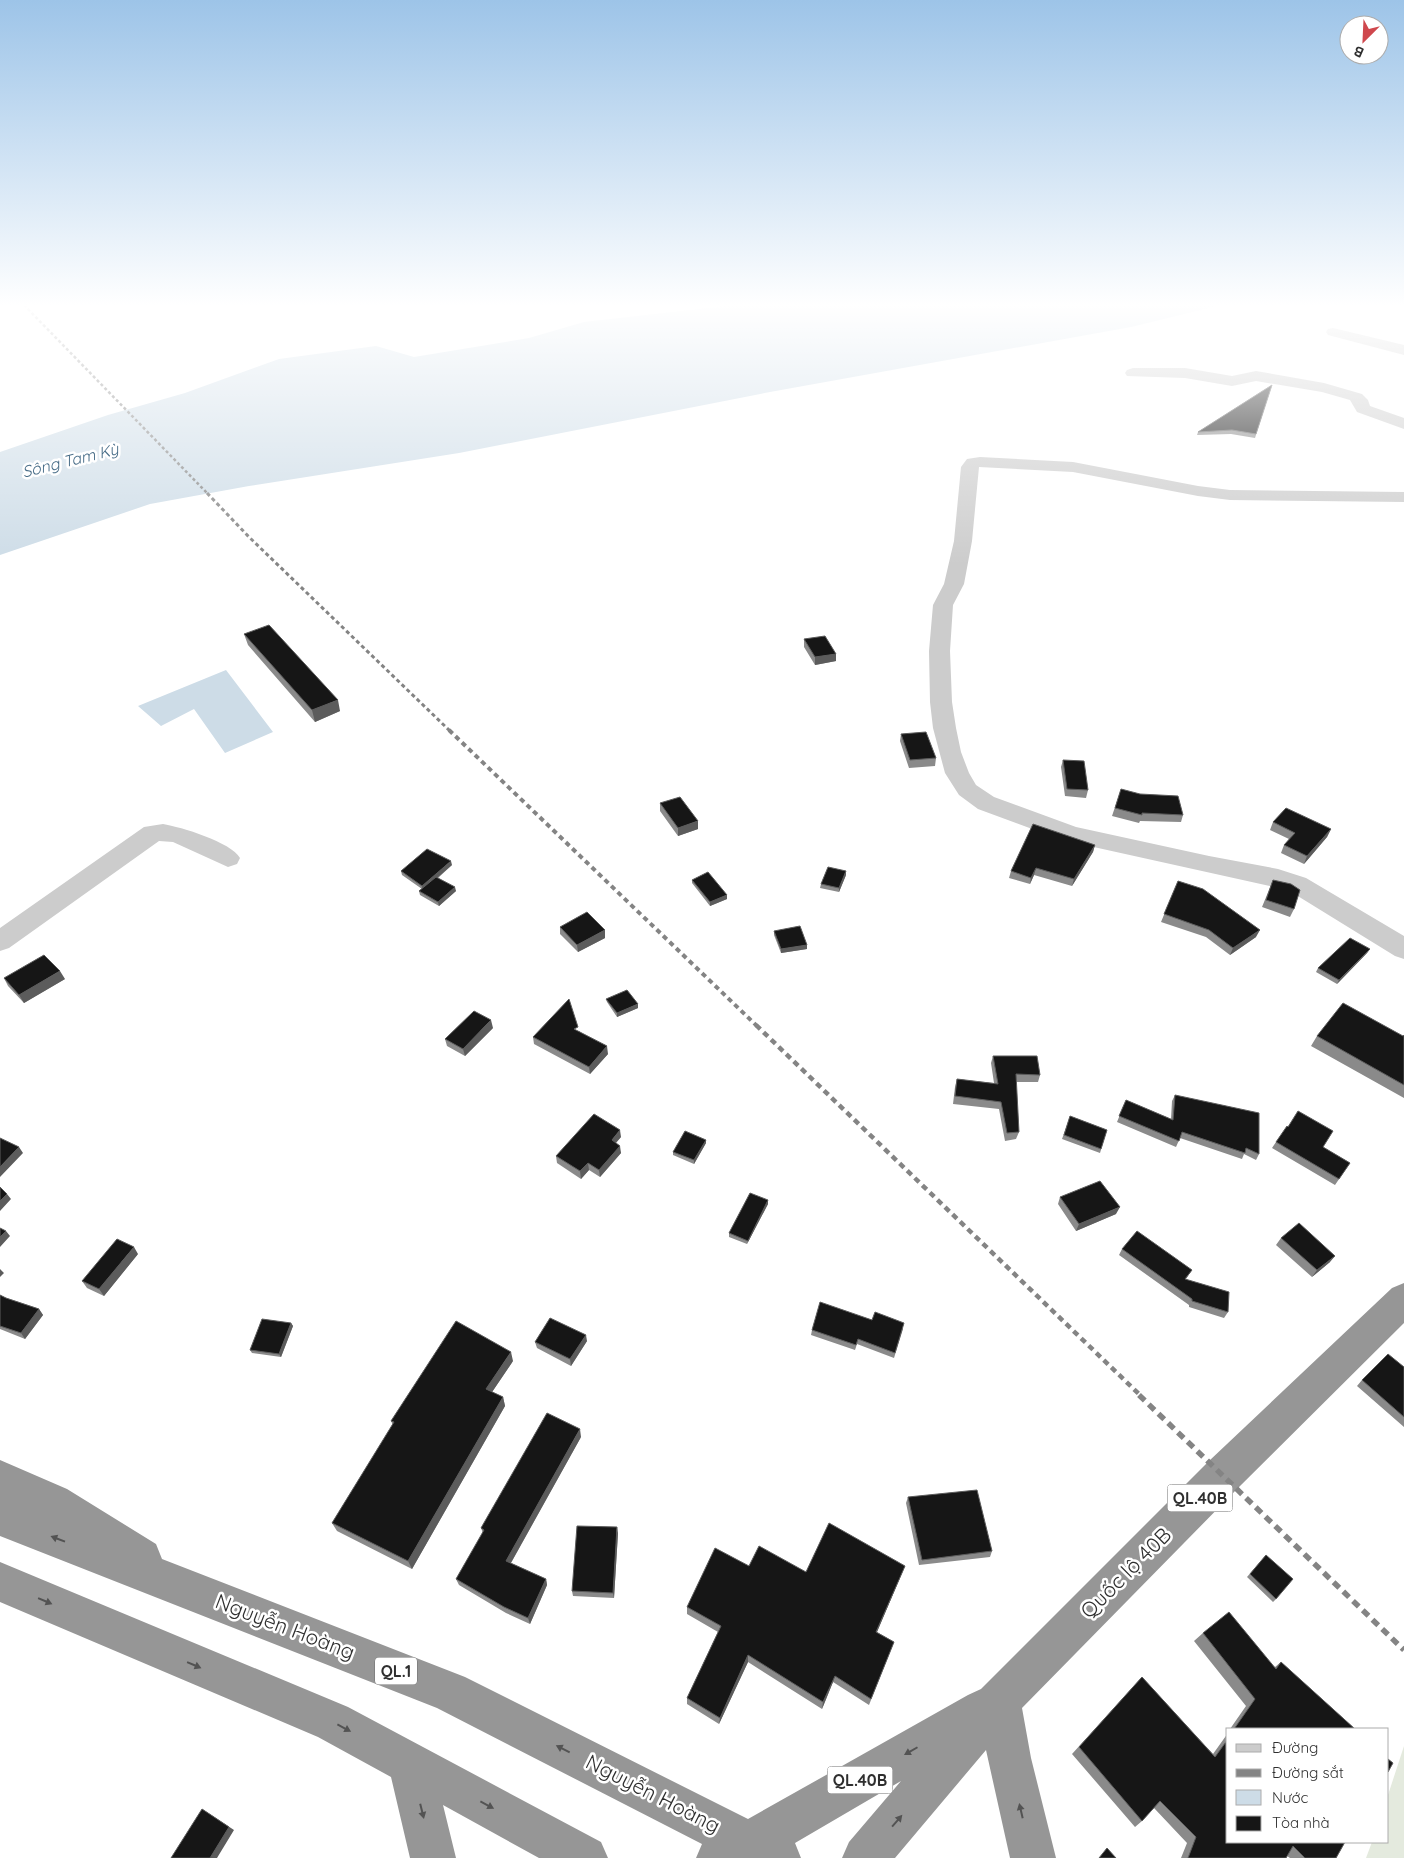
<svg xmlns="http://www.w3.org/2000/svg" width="1404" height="1858" font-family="Quicksand,sans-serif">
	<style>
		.green { fill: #e4eade }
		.water { fill: #cddce7 }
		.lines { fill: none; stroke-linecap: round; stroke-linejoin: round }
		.minor { fill: #ccc; fill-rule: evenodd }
		.highway { fill: #969696; fill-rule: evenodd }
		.rail-far4 { stroke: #848484; stroke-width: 2.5; stroke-dasharray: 3 2.5; stroke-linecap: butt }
		.rail-far3 { stroke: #848484; stroke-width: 3; stroke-dasharray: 4 3; stroke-linecap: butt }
		.rail-far2 { stroke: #848484; stroke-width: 4; stroke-dasharray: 5 4; stroke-linecap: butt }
		.rail-far1 { stroke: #848484; stroke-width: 4.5; stroke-dasharray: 6 4.5; stroke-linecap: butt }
		.rail { stroke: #848484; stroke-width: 5.5; stroke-dasharray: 8 5.5; stroke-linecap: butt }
		.wall { fill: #8a8a8a }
		.shaded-wall { fill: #5c5c5c }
		.building { fill: #161616; stroke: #5c5c5c }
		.oneway { fill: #535353 }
		.labels { text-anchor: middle; stroke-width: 5; stroke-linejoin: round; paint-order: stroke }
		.far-water-label { font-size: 16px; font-style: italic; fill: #476c87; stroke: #fff }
		.shield { fill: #fff; stroke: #6d6d6d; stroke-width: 1 }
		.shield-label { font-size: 16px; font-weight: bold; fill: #2f2f2f }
		.near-street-label { font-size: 21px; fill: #2f2f2f; stroke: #fff }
	</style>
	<rect width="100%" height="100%" fill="#fff"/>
	<path class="green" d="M1404,1746v112h-38l6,-16h16v-47z"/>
	<path class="water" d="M734,305h487l-90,22 -361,65 -311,61 -210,33 -99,18 -150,51v-103l108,-37 77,-22 94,-34 97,-13 38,11 115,-19 55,-16z
		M226,670l47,62 -48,21 -31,-44 -33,17 -23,-20z"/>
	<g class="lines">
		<path class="minor" d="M1333,328l71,17v10l-76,-20 -2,-3 2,-3z
			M1133,368h52l47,8 24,-5 68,12 38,11 6,6 2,6 34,12v11l-47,-17 -7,-12 -28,-8 -66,-11 -24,5 -47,-8 -58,-2 -2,-3 2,-3z
			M980,457l93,5 125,24 32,4 174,2v10l-174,-2 -32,-4 -125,-24 -94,-5 -7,74 -8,43 -11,21 -3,46 2,51 4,26 5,24 8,21 7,12 18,12 82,30 133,29 69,13 28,9 98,58v23l-9,-3 -107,-66 -226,-50 -84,-31 -19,-14 -14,-22 -12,-45 -3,-26 -1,-51 4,-46 11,-21 10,-43 7,-74 6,-8z
			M163,824c18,3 68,18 77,34l-3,6 -9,3 -55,-25 -14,-1 -150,107 -9,3v-23l144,-101z"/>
		<path class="highway" d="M1404,1283v40l-167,166 -215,219 9,50 25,100h-46l-24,-108 -91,108h-53l7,-16 52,-61 -106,62 6,15h-105l6,-14 -265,-136 -437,-172v-76l67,29 89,55 6,15 303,118 283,142 220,-124 13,-6 228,-228 183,-173z
			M0,1562l348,145 253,135 7,16h-69l-96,-53 13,53h-46l-19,-81 -73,-40 -318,-135z"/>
		<path class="rail-far4" d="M24,305l184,189"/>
		<path class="rail-far3" d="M207,493l42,44 201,194"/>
		<path class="rail-far2" d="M449,730l308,296"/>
		<path class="rail-far1" d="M756,1025l385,371"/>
		<path class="rail" d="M1139,1395l265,255"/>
	</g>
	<path class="wall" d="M1272,385l-17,53 -24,-4 -34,1 1,-3z
		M244,634l96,77 -25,11 -67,-77z
		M804,639l32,15v7l-21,4 -11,-18z
		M901,734l35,24 -1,8 -26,2 -9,-27z
		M1063,760l25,30 -2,8 -21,-2 -4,-29z
		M1121,789l62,26 -2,7 -41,-1 -1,2 -27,-7z
		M660,803l38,26 -20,7 -18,-25z
		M1273,822l58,7 -4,8 -23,27 -23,-11 3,-8 5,-6 -19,-9z
		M1095,845l-2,7 -21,34 -38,-11 -4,9 -21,-6 2,-7z
		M452,865l-14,13 18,13 -17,15 -19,-11 -1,-4 3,-2 -20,-14 -1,-4z
		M846,875l-7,17 -19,-4 1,-4z
		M692,880l35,19 -17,7 -18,-23z
		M1273,880l21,29 -4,8 -28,-10z
		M1178,881l78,56 -26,18 -24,-18 -45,-15z
		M560,927l45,11 -27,14 -18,-18z
		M774,931l33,14v4l-26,4 -7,-18z
		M1370,949l-3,4 -30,31 -21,-12 2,-4z
		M4,978l61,1 -41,24 -16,-17z
		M606,999l32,9 -21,9 -10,-15z
		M493,1028l-28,28 -18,-10 -2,-7z
		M579,1031l29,23 -18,20 -56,-30 -1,-7z
		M1404,1035v63l-93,-52 6,-10h86z
		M993,1056l47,19 -2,7h-22l3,50 -3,7 -11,2 -6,-32 -46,-5 2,-17 2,-8 37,4 -3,-20z
		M1175,1095l84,59 -3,6 -12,-6 -2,5 -62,-21 -4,9 -59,-25 9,-22 45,19 1,-18z
		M1070,1116l37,14 -7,23 -38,-14z
		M621,1137l-5,6 5,10 -21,24 -11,-7 -8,9 -24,-16 -1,-7z
		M706,1140v3l-12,21 -21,-9v-3z
		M1276,1142l47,5 27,16 -15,22 -63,-37z
		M1060,1197l56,17 -40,17 -18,-27z
		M768,1200v4l-21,40 -18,-7v-4z
		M1281,1238l49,24 -18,15 -36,-32z
		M1122,1249l70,21 -6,9 42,33 -4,6 -35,-11v-2l-70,-50z
		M138,1254l-34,42 -17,-8 -5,-7z
		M0,1295l6,3 33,11 4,6 -18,24 -25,-10z
		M872,1320l31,9 -9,29 -37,-14 -2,6 -44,-15 1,-5z
		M291,1323l2,3 -12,31 -29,-4 -2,-3z
		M587,1341l-16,25 -34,-18 -2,-6z
		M513,1361l-21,31 11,5 2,9 -93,163 -75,-38 -5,-8 61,-98 -2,-4z
		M1404,1367v60l-47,-41 5,-6z
		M581,1437l-70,126 35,16 1,6 -17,39 -24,-11 -47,-28 -3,-6 27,-46 -2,-5z
		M908,1497l84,54 -2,6 -71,8 -13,-62z
		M618,1533l-4,65 -41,-2 -1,-5z
		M1266,1555l10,44 -3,3 -26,-25z
		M749,1566l57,6 99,-6 -28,66 17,10 -25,63 -36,-23 -11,27 -74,-47 -29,62 -32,-20v-6l31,-66 -31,-18v-7z
		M1203,1633l72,34 6,-5 74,67h-125l16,-23 -52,-65z
		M1142,1677l71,77 15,-21v109h117l-9,16h-46l-3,-2 -1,2h-105l6,-15 -33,-35 -12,13 -7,6 -63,-73z"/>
	<path class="shaded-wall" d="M836,654v7l-21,4v-8z
		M338,700l2,11 -25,11 -3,-12z
		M698,821v8l-20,7v-8z
		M1331,829l-4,8 -23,27 3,-8z
		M1095,845l-2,7 -21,34 2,-7z
		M451,861l1,4 -29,25 -1,-4z
		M1036,868l-2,7 -4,9 1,-6z
		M846,871v4l-7,17v-4z
		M455,887l1,4 -17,15 -1,-4z
		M727,895v4l-17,7v-4z
		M605,930v8l-27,14 -1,-7z
		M1260,930l-4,7 -26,18 3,-7z
		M807,945v4l-26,4v-4z
		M1370,949l-3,4 -30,31 2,-4z
		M60,971l5,8 -41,24 -5,-8z
		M638,1004v4l-21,9v-4z
		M491,1020l2,8 -28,28 -2,-7z
		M607,1046l1,8 -18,20 -1,-7z
		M620,1130l1,7 -9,10v-7z
		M706,1140v3l-12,21v-4z
		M620,1146l1,7 -21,24 -1,-7z
		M19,1147l4,6 -23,24v-10z
		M588,1163l1,7 -8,9 -1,-8z
		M7,1194l4,5 -11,12v-10z
		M768,1200v4l-21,40 1,-3z
		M1120,1207l-4,7 -40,17 3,-7z
		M6,1231l4,5 -10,11v-10z
		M134,1247l4,7 -34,42 -5,-7z
		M1335,1256l-5,6 -18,15 5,-7z
		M0,1269l4,4 -4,4z
		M39,1309l4,6 -18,24 -4,-6z
		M291,1323l2,3 -12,31 -2,-3z
		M586,1335l1,6 -16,25 -1,-7z
		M511,1352l2,9 -25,37 -2,-9z
		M503,1397l2,9 -93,163 -4,-8z
		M580,1429l1,8 -73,131 -2,-7z
		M617,1527l1,6 -4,65 -1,-5z
		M905,1566l-3,7 -28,66 2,-7z
		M546,1579l1,6 -17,39 -2,-6z
		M748,1655v7l-29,62 1,-6z
		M835,1676l-2,6 -11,27 1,-7z
		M202,1809l32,21 -17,28h-7z"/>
	<path class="building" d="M1272,385l-16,49 -24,-4 -34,2z
		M269,625l69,75 -26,10 -68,-76z
		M825,636l11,18 -21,3 -11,-18z
		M926,732l10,26 -26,2 -9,-26z
		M1063,760l21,1 4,29 -21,-1z
		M1121,789l19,5 38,2 5,19 -41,-2v2l-27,-7z
		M680,797l18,24 -20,7 -18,-25z
		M1286,808l45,21 -24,27 -23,-11 11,-12 -22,-11z
		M1033,824l62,21 -21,34 -38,-11 -5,10 -20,-7z
		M427,849l24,12 -29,25 -21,-15z
		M828,867l18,4 -7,17 -18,-4z
		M708,872l19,23 -17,7 -18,-22z
		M436,877l19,10 -17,15 -19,-11z
		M1273,880l18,4 9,6 -6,19 -28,-9z
		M1178,881l25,8 57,41 -27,18 -24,-18 -45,-16z
		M587,912l18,18 -28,15 -17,-18z
		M800,926l7,19 -26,4 -7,-18z
		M1350,938l20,11 -31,31 -21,-12z
		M44,955l16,16 -41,24 -15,-17z
		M627,990l11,14 -21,9 -11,-14z
		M569,999l9,28 -4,2 33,17 -18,21 -56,-30z
		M1343,1003l60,33 1,-1v50l-87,-49z
		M474,1011l17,9 -28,29 -18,-10z
		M993,1056h44l3,19 -24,-1 3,58 -12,1 -6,-31 -46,-6 2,-17 41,5z
		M1175,1095l84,18v41l-13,-6 -1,5 -63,-21 -3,9 -60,-25 7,-16 47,20z
		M1298,1111l35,20 -10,16 27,16 -11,16 -63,-37 11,-16 1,1z
		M594,1114l26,16 -8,10 8,6 -21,24 -11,-7 -8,8 -24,-15z
		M1070,1116l37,14 -6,19 -37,-14z
		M685,1131l21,9 -12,20 -21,-8z
		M0,1138l19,9 -19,20z
		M1100,1181l20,26 -41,17 -19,-27z
		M0,1187l7,7 -7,7z
		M750,1193l18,7 -20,41 -19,-8z
		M1299,1223l36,33 -18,14 -36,-32z
		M0,1228l6,3 -6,6z
		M1137,1231l55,39 -7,9 44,13 -1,20 -36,-11v-2l-70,-50z
		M117,1239l17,8 -35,42 -17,-8z
		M0,1295l6,3 33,11 -18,24 -21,-7z
		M820,1302l52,18 3,-8 29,11 -9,30 -37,-14 -2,6 -44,-15z
		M550,1318l36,17 -16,24 -35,-17z
		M262,1319l29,4 -12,31 -29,-4z
		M456,1321l55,31 -25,37 17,8 -95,164 -76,-38 62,-101 -3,-1z
		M1388,1354l16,13v50l-42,-37z
		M547,1413l33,16 -74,132 40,18 -18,39 -24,-11 -48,-28 28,-49 -3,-2z
		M977,1490l15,61 -70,9 -14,-63z
		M829,1523l76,43 -29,66 18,10 -23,57 -36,-23 -12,26 -75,-47 -28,63 -33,-20 34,-72 -34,-19 28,-59 34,18 10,-20 47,26z
		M577,1526l40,1 -4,66 -41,-2z
		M1266,1555l27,24 -17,20 -26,-25z
		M1229,1612l47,57 5,-7 74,67h-121l21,-30 -52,-66z
		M1142,1677l73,80 13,-18v103h117l-9,16h-31l-12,-12 -7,12h-98l8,-21 -36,-36 -18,20 -63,-74z
		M1388,1759l5,4 -5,9z
		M202,1809l27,18 -19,31h-39z
		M1107,1848l9,10h-17z"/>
	<defs><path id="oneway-solid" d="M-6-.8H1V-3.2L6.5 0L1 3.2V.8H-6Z" transform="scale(1.25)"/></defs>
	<g class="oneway">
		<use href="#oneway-solid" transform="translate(58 1539) rotate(-159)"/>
		<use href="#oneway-solid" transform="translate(45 1601) rotate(23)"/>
		<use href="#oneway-solid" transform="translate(194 1665) rotate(23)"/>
		<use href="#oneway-solid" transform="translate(344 1728) rotate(28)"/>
		<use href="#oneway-solid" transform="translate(563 1749) rotate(-153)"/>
		<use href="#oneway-solid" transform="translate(911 1751) rotate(150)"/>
		<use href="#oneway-solid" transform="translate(487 1805) rotate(28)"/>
		<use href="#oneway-solid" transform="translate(422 1811) rotate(76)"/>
		<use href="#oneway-solid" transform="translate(1021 1811) rotate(-103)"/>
		<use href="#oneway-solid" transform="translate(897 1821) rotate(-49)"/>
	</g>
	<linearGradient id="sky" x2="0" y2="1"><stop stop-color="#9dc4e8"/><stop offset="0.54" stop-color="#fff"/><stop offset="1" stop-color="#fff" stop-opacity="0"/></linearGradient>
	<rect width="1404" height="565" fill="url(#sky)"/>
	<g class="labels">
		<g class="far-water-label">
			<text transform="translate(70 460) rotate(-14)" y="6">Sông Tam Kỳ</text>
		</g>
		<g class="shield">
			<rect x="1167.5" y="1484.5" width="65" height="27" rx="4"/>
			<rect x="375" y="1657.5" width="42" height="27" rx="4"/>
			<rect x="827.5" y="1766.5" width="65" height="27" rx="4"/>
		</g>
		<g class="shield-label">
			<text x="1200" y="1504">QL.40B</text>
			<text x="396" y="1677">QL.1</text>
			<text x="860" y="1786">QL.40B</text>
		</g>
		<g class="near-street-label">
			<text transform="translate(1126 1573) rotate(-45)" y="7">Quốc lộ 40B</text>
			<text transform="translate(285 1627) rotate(21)" y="7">Nguyễn Hoàng</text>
			<text transform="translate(653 1794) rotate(27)" y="7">Nguyễn Hoàng</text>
		</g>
	</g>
	<rect x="1226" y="1728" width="162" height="115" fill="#ffffff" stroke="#acacac"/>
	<rect x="1236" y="1744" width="25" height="8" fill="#cccccc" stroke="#acacac"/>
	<text x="1272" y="1753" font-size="15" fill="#2f2f2f">Đường</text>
	<rect x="1236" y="1769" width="25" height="8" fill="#848484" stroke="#acacac"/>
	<text x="1272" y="1778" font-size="15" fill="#2f2f2f">Đường sắt</text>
	<rect x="1236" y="1790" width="25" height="15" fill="#cddce7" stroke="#acacac"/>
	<text x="1272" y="1803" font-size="15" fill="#2f2f2f">Nước</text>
	<rect x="1236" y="1816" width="25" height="15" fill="#161616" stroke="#acacac"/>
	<text x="1272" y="1828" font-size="15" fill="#2f2f2f">Tòa nhà</text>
	<g transform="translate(1364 40) rotate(204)"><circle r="24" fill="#ffffff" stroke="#acacac"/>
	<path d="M0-4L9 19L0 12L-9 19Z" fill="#cf474d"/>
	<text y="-8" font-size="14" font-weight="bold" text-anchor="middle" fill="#2f2f2f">B</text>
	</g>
</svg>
